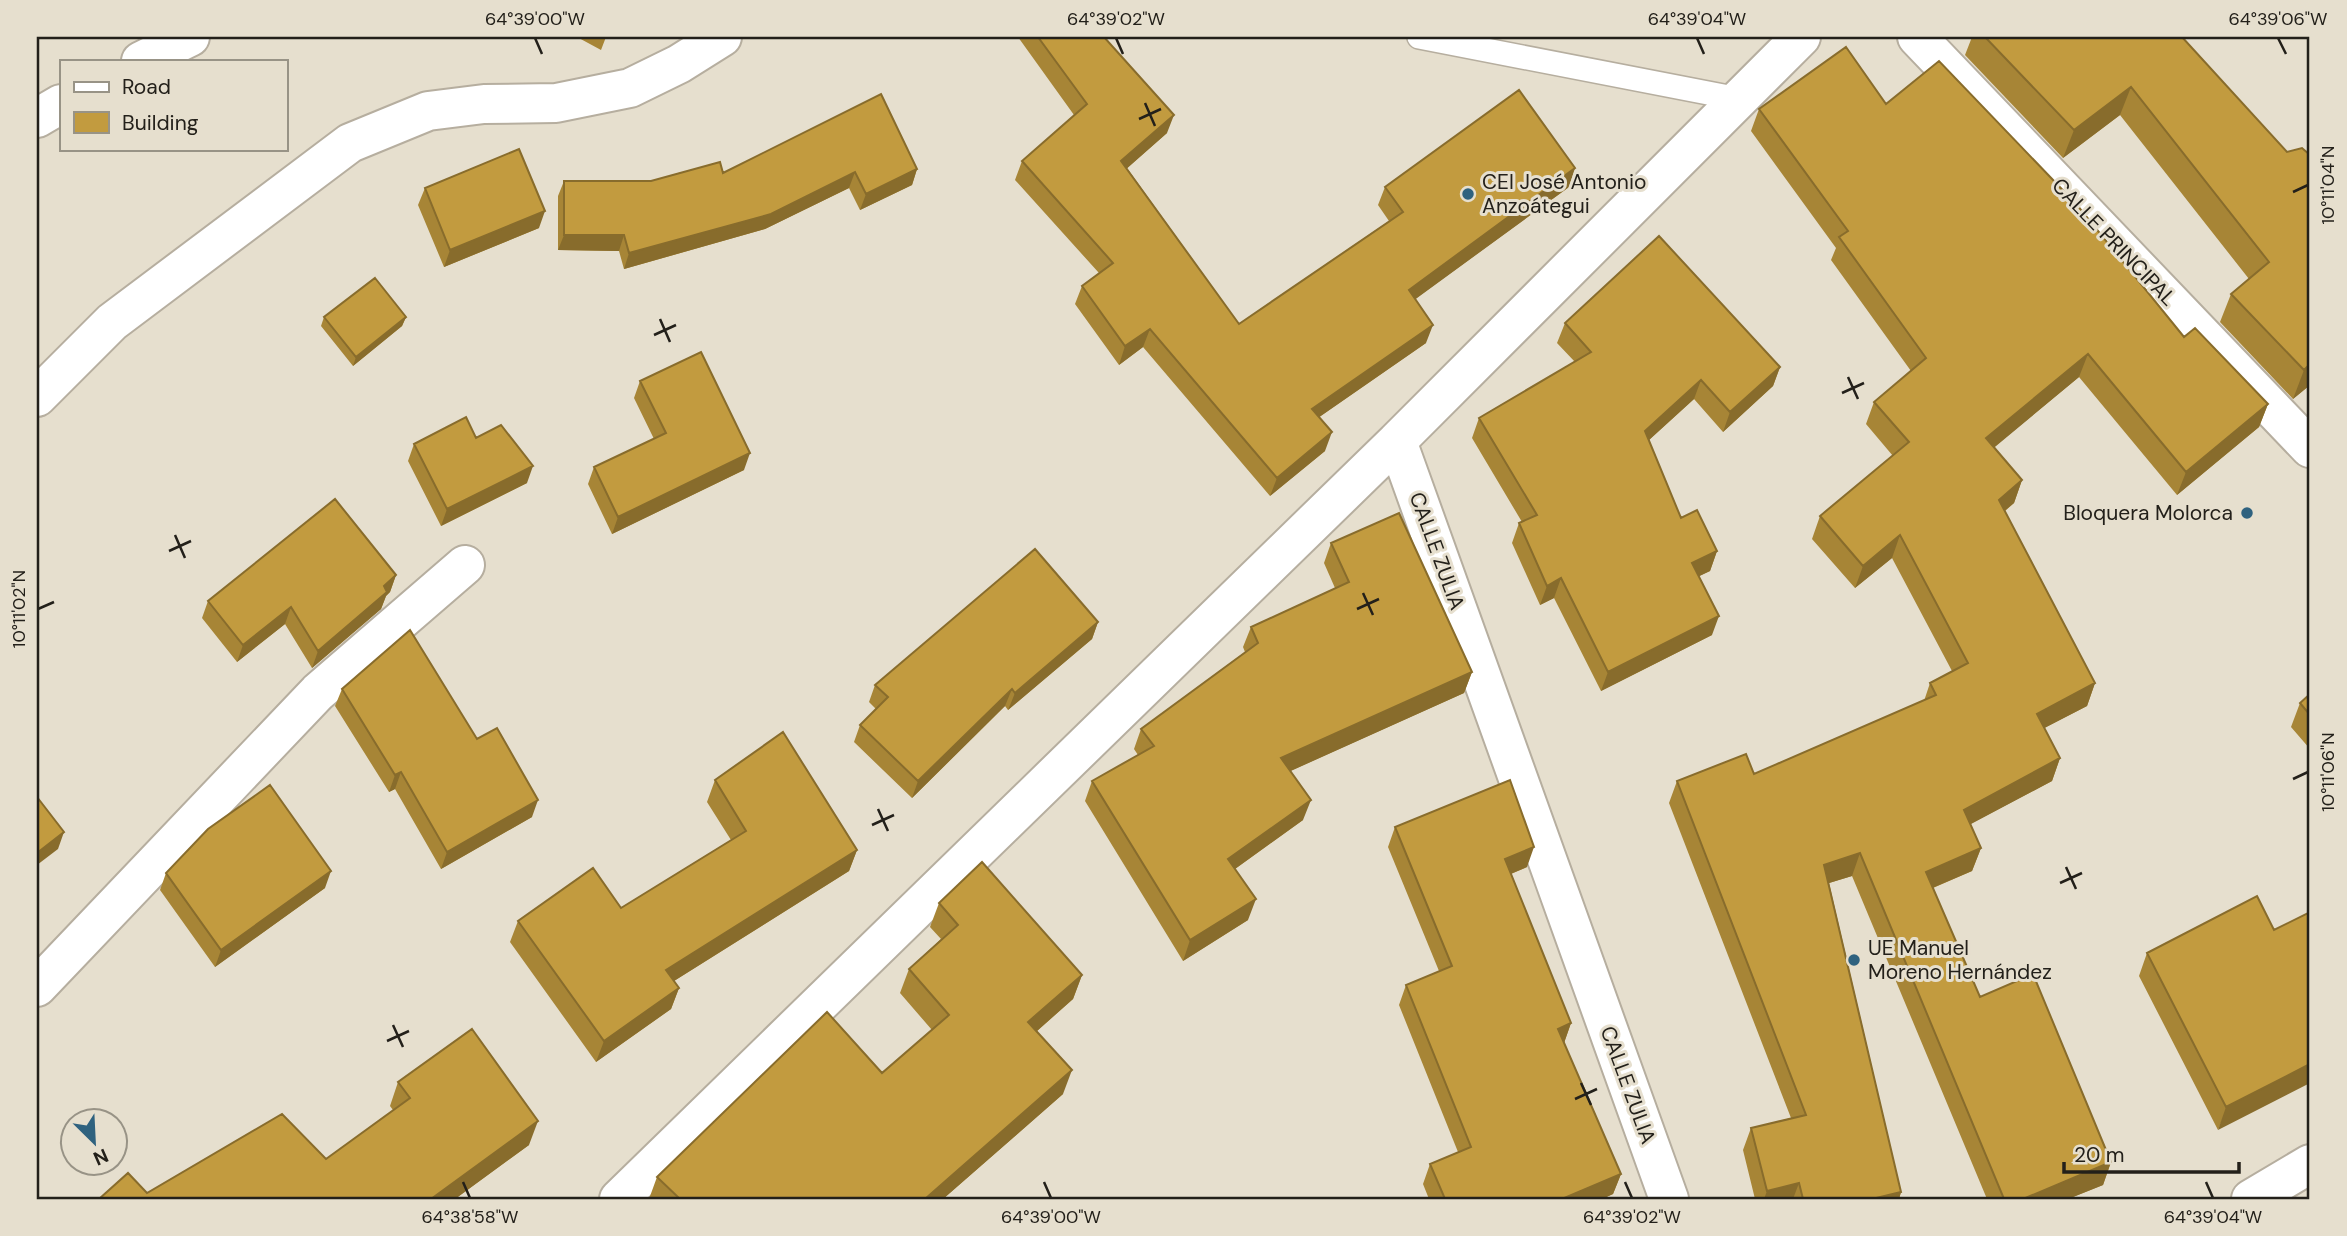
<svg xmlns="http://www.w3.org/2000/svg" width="2347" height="1236" font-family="'DM Sans',sans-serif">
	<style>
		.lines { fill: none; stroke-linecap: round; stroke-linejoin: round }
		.lane-casing { stroke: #b6ae9f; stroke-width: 26 }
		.street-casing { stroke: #b6ae9f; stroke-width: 42 }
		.lane { stroke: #fff; stroke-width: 23 }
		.street { stroke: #fff; stroke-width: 38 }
		.wall { fill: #a78536 }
		.shaded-wall { fill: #886c2c }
		.building { fill: #c29b3f; stroke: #886c2c; stroke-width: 2 }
		.ticks { fill: none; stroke: #23201a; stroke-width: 2.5 }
		.poi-dot { fill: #2f627f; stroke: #e6dfce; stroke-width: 2.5 }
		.labels { text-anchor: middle; stroke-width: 6; stroke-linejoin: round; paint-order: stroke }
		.poi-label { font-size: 21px; fill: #23201a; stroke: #e6dfce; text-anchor: start }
		.street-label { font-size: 21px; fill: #23201a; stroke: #e6dfce }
		.neatline { fill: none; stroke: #23201a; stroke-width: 2.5 }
		.ticks-label { font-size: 18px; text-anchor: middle; fill: #23201a }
	</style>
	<rect width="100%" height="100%" fill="#e6dfce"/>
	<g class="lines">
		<defs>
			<path id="lane" d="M1419,37l320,62"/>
			<path id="street" d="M1917,37l393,411
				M141,61l49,-24
				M37,118l24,-14
				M37,397l75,-75 238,-179 78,-32 56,-7 72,-1 74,-15 49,-24 43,-27
				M37,987l281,-295 147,-127
				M619,1199l778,-758
				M1669,1199l-272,-758 404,-404
				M2251,1199l59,-35"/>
		</defs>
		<use href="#lane" class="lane-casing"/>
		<use href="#street" class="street-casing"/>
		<use href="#lane" class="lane"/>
		<use href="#street" class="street"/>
	</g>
	<path class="wall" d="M577,37h29l-5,13z
		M1018,37h86l63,96 -40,35 112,156 150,-103 -11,-16 7,-18h184l-154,112 11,44 -107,74 6,34 -55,45 -127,-149 -24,18 -44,-61 7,-18 17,-13 -84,-93 7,-19 52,-46z
		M1972,37h210l105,115 23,3v230l-17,14 -73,-77 11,-28 18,-15 -129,-164 -57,43 -98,-103z
		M1886,104l298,233 84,67 -9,23 -82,68 -98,-118 -85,70 28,33 -8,23 -9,8 90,172 -8,23 -43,22 16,30 -8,23 -82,43 11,24 -9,23 -39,17 47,109 131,165 -8,23 -35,14h-81l-135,-323 -23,7 72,309 -2,7h-144l-12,-49 8,-22 40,-10 -122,-315 8,-22 77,-7 170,-73 6,-18 22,-12 -60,-113 -37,30 -43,-49 8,-23 73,-60 -27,-32 8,-22 37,-31 -80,-111 5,-12 -85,-117 8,-22z
		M917,169l-5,16 -52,25 -11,-22 -84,41 -141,40 -5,-18 -61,-1v-54l6,-15h87l72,-8z
		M425,188l114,40 -95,39 -26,-62z
		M324,317h82l-4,9 -49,40 -32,-40z
		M1565,323l215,44 -7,19 -50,46 -29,-33 -45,41 32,78 36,33 -7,20 -11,5 13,59 -111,56 -47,-93 -14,7 -28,-62 7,-20 3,-1 -50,-84 7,-20 96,-56 -18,-19z
		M640,381l104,89 -132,64 -24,-50 6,-17 60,-28 -20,-41z
		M476,438l51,45 -86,43 -33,-65 6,-17z
		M1331,543l141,129 -8,21 -174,78 13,49 -68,49 13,51 -65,41 -98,-160 7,-20 46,-26 -4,-6 7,-20 104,-77 -2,-5 8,-20 84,-39 -11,-25z
		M396,575l-6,17 -4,4 -5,13 -69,59 -27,-44 -48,38 -35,-44 6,-17z
		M1098,622l-6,17 -84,71 -3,-4 -93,92 -58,-56 6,-17 16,-16 -7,-7 6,-17z
		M342,689l135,50 55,78 -91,52 -46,-80 -6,3 -54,-86z
		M2310,694v55l-19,-22 9,-24z
		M715,780l142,70 -8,21 -175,110 5,7 -8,21 -75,53 -86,-120 8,-21 103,-13 110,-68 -24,-38z
		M1395,827l132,40 -16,7 60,149 -7,20 57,131 -8,20 -11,5h-173l-6,-15 7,-20 28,-12 -59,-147 7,-20 33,-14 -51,-124z
		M166,873l159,15 -110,79 -55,-77z
		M939,903l143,72 -9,24 -36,32 26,63 -120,105h-294l8,-22 225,-104 50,-43 -32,-37 9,-24 32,-30 -11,-12z
		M2310,912l-92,218 -79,-154 8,-23 127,-23z
		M398,1082l131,63 -74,54h-356l48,-6 179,-34 67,-49 -3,-4z"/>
	<path class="shaded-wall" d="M2131,87l-11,28 -57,43 11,-28z
		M1174,115l-7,18 -52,46 6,-18z
		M1575,168l-6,19 -167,122 7,-19z
		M917,169l-5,16 -52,25 6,-16z
		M855,172l-6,16 -84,41 -141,40 5,-16z
		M545,211l-6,17 -95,39 6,-17z
		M564,235h60l-5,16 -61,-1z
		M406,317l-4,9 -49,40 3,-9z
		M1433,325l-7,18 -121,84 7,-18z
		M1150,329l-7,18 -24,18 6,-19z
		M2088,354l-9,23 -101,84 8,-23z
		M2310,364v21l-17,14 11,-29z
		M1780,367l-7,19 -50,46 7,-20z
		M1701,380l-7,19 -56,51 7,-19z
		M2268,404l-9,23 -82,68 9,-23z
		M1332,432l-7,19 -55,45 7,-18z
		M750,453l-6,17 -132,64 6,-17z
		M533,466l-6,17 -86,43 6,-17z
		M2022,480l-8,23 -23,19 8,-22z
		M1900,535l-8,23 -37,30 8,-22z
		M1717,551l-7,20 -25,12 7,-20z
		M396,575l-6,17 -4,4 -5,13 -69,59 6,-17 66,-65z
		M1561,578l-7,20 -14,7 7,-19z
		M291,607l-6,17 -48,38 6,-17z
		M1719,616l-7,19 -111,56 7,-19z
		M1098,622l-6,17 -84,71 7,-17z
		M1472,672l-8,21 -191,86 8,-21z
		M2095,683l-8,23 -58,30 8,-22z
		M1012,689l-7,17 -93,92 6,-17z
		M2060,758l-8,23 -96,51 8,-22z
		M401,772l-6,17 -6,3 6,-17z
		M538,800l-6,17 -91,52 6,-17z
		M1311,800l-8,20 -82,59 7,-20z
		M64,832l-6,17 -21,16v-12z
		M1534,847l-7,20 -29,12 7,-20z
		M1981,848l-9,23 -54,23 8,-22z
		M857,850l-8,21 -191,120 8,-21z
		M1860,853l-8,23 -36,11 8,-22z
		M331,871l-6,17 -110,79 6,-17z
		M1256,899l-8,21 -65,41 7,-21z
		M1082,975l-9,24 -53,47 8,-24z
		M679,988l-8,21 -75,53 8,-21z
		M1571,1023l-7,20 -6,-14z
		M2310,1064v19l-92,47 8,-23z
		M1072,1070l-9,24 -120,105h-18z
		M538,1121l-9,24 -74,54h-24z
		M2111,1162l-8,23 -35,14h-45z
		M1621,1174l-8,20 -11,5h-40z
		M1799,1183l-6,16h-29l3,-8z
		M1901,1192l-2,7h-27z"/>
	<path class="building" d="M1038,37h66l70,78 -53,46 118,163 164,-112 -18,-25 134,-97 56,78 -166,122 24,35 -121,84 20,23 -55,46 -127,-149 -25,17 -43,-60 31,-23 -91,-102 65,-57z
		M1985,37h197l105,115 15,-4 8,7v209l-6,6 -73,-76 38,-32 -138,-175 -57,43z
		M1846,47l40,57 53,-43 138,144 107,132 11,-9 73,76 -82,68 -98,-118 -102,84 36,42 -23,20 96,183 -58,31 23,44 -96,52 17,38 -55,24 54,125 53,-23 78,188 -88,37h-19l-144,-346 -36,12 77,327 -29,7h-69l-4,-16 -32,8 -16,-63 55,-13 -129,-334 69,-27 8,20 182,-79 -6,-12 38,-20 -68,-128 -37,31 -43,-50 89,-74 -35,-40 52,-44 -87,-121 9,-6 -89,-122z
		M881,94l36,75 -51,25 -11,-22 -84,42 -142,39 -5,-18h-60v-54h87l69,-19 3,11z
		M519,149l26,62 -95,39 -25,-62z
		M1659,236l121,131 -50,45 -29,-32 -56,51 36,87 16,-8 20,41 -25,12 27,53 -111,56 -47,-94 -14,8 -28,-63 18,-8 -58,-97 112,-66 -26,-29z
		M375,278l31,39 -50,40 -32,-40z
		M701,352l49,101 -132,64 -24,-50 72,-34 -26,-52z
		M466,417l10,21 25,-13 32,41 -86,43 -33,-65z
		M335,499l61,76 -12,11 3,6 -69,59 -27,-44 -48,38 -35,-44z
		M1399,513l73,159 -191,86 30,42 -83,59 28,40 -66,41 -98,-159 62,-35 -13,-17 117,-86 -7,-16 98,-45 -18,-39z
		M1035,549l63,73 -83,71 -3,-4 -94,92 -58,-56 28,-28 -13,-12z
		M410,630l67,109 20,-11 41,72 -91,52 -46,-80 -6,3 -53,-86z
		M2310,694v21l-10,-12z
		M783,732l74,118 -191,120 13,18 -75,53 -86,-120 75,-53 28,40 125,-77 -31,-51z
		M1510,780l24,67 -29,12 66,164 -13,6 63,145 -59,25h-117l-15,-35 41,-17 -65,-162 46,-19 -57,-139z
		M270,785l61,86 -110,79 -55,-77 42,-44z
		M37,797l27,35 -27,21z
		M982,862l100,113 -54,47 44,48 -147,129h-245l-23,-22 170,-165 55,61 67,-58 -40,-46 49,-44 -19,-22z
		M2257,896l17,34 36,-18v152l-84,43 -79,-154z
		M472,1029l66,92 -107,78h-332l29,-26 19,20 135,-79 44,45 84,-61 -12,-16z"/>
	<path class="ticks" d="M535,38l7,16M1116,38l7,16M1697,38l7,16M2278,38l8,16M1145,103l10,23M1139,119l22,-10M2293,192l15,-7M660,319l10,23M654,335l22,-10M1848,377l10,22M1842,393l22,-10M175,535l10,23M169,551l22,-10M1363,593l10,22M38,609l16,-7M1357,609l22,-10M2293,779l15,-7M878,809l10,22M872,825l22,-10M2066,867l10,22M2060,883l22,-10M393,1025l10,22M387,1041l22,-10M1581,1083l10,22M1575,1099l22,-10M463,1182l7,16M1044,1182l7,16M1625,1182l7,16M2206,1182l7,16"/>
	<g class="poi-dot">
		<circle cx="1468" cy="194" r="7"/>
		<circle cx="2247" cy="513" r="7"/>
		<circle cx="1854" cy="960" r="7"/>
	</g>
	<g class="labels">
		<g class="poi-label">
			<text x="1482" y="189">CEI José Antonio<tspan x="1482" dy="24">Anzoátegui</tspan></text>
			<text x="2233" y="520" text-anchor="end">Bloquera Molorca</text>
			<text x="1868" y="955">UE Manuel<tspan x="1868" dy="24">Moreno Hernández</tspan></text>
		</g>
		<g class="street-label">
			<text transform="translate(2114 242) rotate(46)" y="7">CALLE PRINCIPAL</text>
			<text transform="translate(1437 551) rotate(70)" y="7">CALLE ZULIA</text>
			<text transform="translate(1628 1085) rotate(70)" y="7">CALLE ZULIA</text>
		</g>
	</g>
	<rect width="2347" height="1236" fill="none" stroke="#e6dfce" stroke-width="77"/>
	<rect x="60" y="60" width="228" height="91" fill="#e6dfce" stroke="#989386" stroke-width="2"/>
	<rect x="74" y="82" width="35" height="10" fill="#ffffff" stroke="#989386" stroke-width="2"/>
	<text x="122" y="94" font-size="21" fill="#23201a">Road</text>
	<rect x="74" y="112" width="35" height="21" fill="#c29b3f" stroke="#989386" stroke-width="2"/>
	<text x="122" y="130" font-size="21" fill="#23201a">Building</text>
	<g transform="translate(94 1142) rotate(156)"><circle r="33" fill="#e6dfce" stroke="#989386" stroke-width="2"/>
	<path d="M0-5L12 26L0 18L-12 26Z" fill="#2f627f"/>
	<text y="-10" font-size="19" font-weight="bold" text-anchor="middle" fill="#23201a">N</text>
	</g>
	<path d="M2064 1162v10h175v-10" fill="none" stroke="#23201a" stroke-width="3.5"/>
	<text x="2074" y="1162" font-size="21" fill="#23201a" stroke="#e6dfce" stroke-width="5" paint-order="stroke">20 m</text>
	<rect x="38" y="38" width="2270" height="1160" class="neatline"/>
	<g class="ticks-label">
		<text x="535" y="25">64°39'00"W</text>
		<text x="1116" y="25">64°39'02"W</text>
		<text x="1697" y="25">64°39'04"W</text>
		<text x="2278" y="25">64°39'06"W</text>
		<text transform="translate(2328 185) rotate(-90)" y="6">10°11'04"N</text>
		<text transform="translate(19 609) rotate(-90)" y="6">10°11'02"N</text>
		<text transform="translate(2328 772) rotate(-90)" y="6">10°11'06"N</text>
		<text x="470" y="1223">64°38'58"W</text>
		<text x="1051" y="1223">64°39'00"W</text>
		<text x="1632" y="1223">64°39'02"W</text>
		<text x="2213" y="1223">64°39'04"W</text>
	</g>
</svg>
